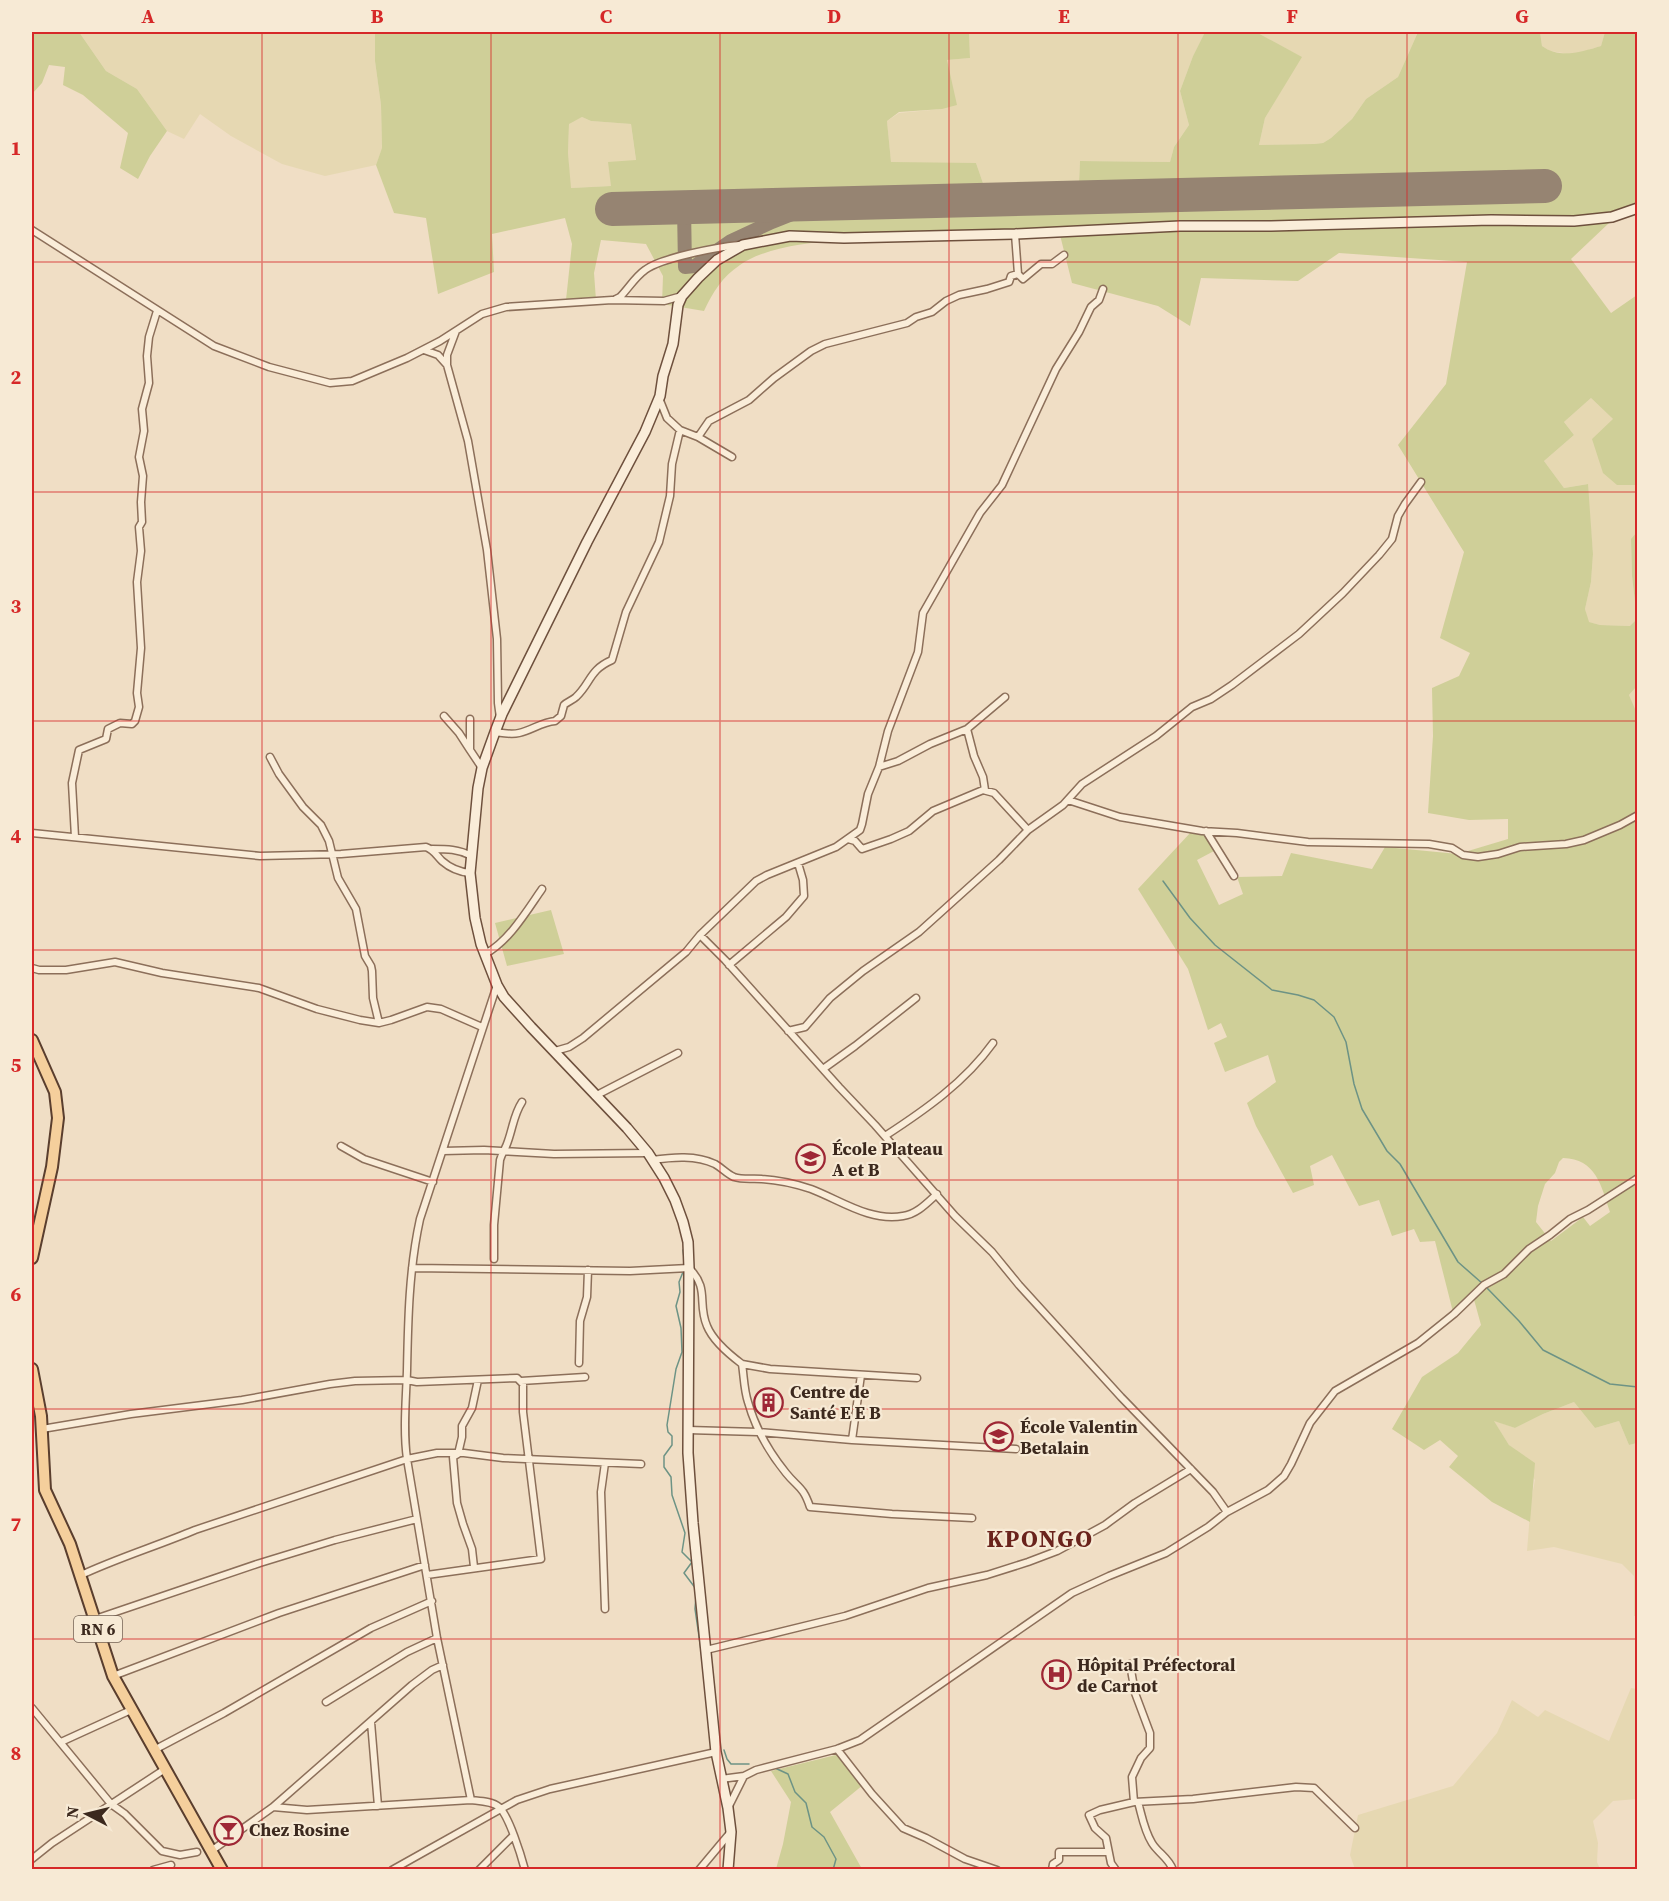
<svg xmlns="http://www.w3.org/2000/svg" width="1669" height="1901" font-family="'Source Serif 4',serif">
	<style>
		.farmland { fill: #e6d8b2 }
		.green { fill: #cfcf98; fill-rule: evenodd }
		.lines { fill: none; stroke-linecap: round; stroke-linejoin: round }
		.stream { stroke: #6d9385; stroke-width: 1.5 }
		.taxiway { stroke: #968472; stroke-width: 14 }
		.runway { stroke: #968472; stroke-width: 34 }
		.street-casing { stroke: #8c6f5a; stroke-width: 9 }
		.secondary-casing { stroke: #6e503d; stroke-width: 12 }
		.primary-casing { stroke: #5a3e2e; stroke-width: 14 }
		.street { stroke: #faedd9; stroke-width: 6 }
		.secondary { stroke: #faedd9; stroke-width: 9 }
		.primary { stroke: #f5cf9c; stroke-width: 10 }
		.grid { fill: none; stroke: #d62828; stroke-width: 1.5; stroke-opacity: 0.55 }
		.labels { text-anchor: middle; stroke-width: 4.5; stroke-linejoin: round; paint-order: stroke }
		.shield { fill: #f7ead5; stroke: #746355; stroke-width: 1.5 }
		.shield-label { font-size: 16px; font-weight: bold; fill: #3c291e }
		.poi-label { font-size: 18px; font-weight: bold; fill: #3c291e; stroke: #f7ead5; text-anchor: start }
		.district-label { font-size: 24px; font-weight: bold; letter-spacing: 1.5px; fill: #6a231c; stroke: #f7ead5 }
		.neatline { fill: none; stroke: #d62828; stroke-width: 2 }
		.grid-label { font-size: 20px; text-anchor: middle; font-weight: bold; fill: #d62828 }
	</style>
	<rect width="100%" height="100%" fill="#f0dec5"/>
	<path class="farmland" d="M79,32h296v29l6,44 1,44 -6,16 -51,11 -43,-12 -51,-28 -31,-22 -16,25 -17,-8 -30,-42 -31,-18z
		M969,32h236l-12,24 -13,35 9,34 -15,22 -4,15 -90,-1 -1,22 -94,6 -9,-26h-85l-4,-42 12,-8 43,-4 5,-49 23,-2z
		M1256,32h162l-20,45 -32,22 -14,20 -21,19 -8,5 -9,1 -55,1 6,-27 36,-61z
		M1540,32h65l-4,14 -22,7 -9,1 -20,-3 -8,-5z
		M582,117l9,4 40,3 5,37 -25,25 -41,2 -2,-35 1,-30z
		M1591,398l22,21 4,66h20v47l-6,8 1,36 5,43 -6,7 -31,-1 -12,-3 -3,-13 6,-27 2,-28 -6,-70 -23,4 -20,-27 30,-26 -10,-13z
		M1637,686v30l-8,-21z
		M1574,1402l21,26 24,-7 10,24 8,-2v173h-3v-40l-12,-12 -68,-17 -27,4 4,-50 4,-21 -18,-28 -8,-7 -16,-25 22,8 28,-14z
		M1631,1688l6,1v110l-24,2 -20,20 5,22 -1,19 3,7h-245l-5,-14 8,-40 95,-29 44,-53 15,-33 26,17 7,-7 64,31z"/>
	<path class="green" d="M32,32h47l27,39 31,18 30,42 -17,25 -12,23 -18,-11 8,-35 -45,-38 -20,-10 2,-18 -16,-2 -7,18 -10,11z
		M375,32h594l1,26 -23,2 10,45 -15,4 -43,3 -12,9 4,41 85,1 9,26 94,-6 1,-22 90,1 4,-15 15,-22 -9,-34 13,-35 12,-24h51l46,25 -37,61 -6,27 55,-1 9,-1 8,-5 21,-19 14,-20 32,-22 20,-45h122l2,14c18,13 39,6 59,0l4,-14h32v180l-28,11 -38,36 40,54 26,-18v190h-20l-14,-12 -11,-34 21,-20 -22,-21 -27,24 10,13 -30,26 20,27 24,-4 5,70 -2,28 -6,27 4,13 11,3 30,1 7,-7 -5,-43 -1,-37 6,-7v154l-8,9 9,21 -1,727 -8,2 -10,-24 -24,7 -21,-26 -31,12 -28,14 -21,-7 15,24 26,18 -5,59 -38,-20 -43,-35 9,-11 -18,-16 -16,10 -32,-21 30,-52 36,-24 23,-28 -8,-29 -20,16 -18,-71 -15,1 -6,-13 -22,7 -13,-36 -20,6 -27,-51 -22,11 4,19 -21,8 -37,-67 -9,-23 29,-21 -8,-27 -43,17 -11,-29 13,-6 -6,-14 -13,7 -20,-61 -50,-80 53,-57 12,1 11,18 -17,9 22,45 24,-11 -6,-17 45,-1 9,-23 81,16 13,-22 73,7 50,-15v-20l-39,1 -41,-7 5,-77 -1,-48 27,-12 11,-23 -30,-15 24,-86 -66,-107 48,-61 21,-122 -128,-9 -41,28 -97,-3 -11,48 -32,-20 -86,-23 -12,-48c-46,1 -91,2 -137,3 -50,2 -142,-2 -183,27 -18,12 -27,27 -36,46l-42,-7 1,-28 -17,-32 -45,-4 -7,33 2,27h-30l6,-56 -7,-26 -73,16 2,38 -56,22 -12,-76 -32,-5 -18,-48 6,-17 -1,-43 -6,-44zM582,117l9,4 40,3 5,36 -28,2 3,24 -40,2 -3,-35 1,-29zM1563,1158c33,1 38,27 47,54l-20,14 -7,-9 -32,24 -15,-19 2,-16 7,-22 10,-11 4,-11z
		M551,910l13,44 -57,12 -12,-43z
		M840,1754l23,31 -33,27 32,57h-86l7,-25 8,-42 -20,-31z"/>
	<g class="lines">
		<path class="stream" d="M1163,881l27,37 25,27 57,45 26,5 16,5 20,17 12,25 8,42 8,25 25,42 13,13 58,98 25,22
			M683,1250l1,8
			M683,1272l-4,10 1,10 -4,14 5,22 1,24 -6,17 -9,56 1,7 4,4v9l-8,11v11l7,10 1,18 13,38 -3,19 10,10 -8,11 12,16
			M1487,1288l32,33 24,29 67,34 28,3
			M696,1596l-1,13 7,48
			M724,1750l3,9 4,5h18
			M775,1768l13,6 7,18 11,11 6,24 12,10 12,22 -3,11"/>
		<path class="taxiway" d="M684,207l1,60 10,-1 36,-25 41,-19 45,-18"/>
		<path class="runway" d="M612,209l933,-23"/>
		<defs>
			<path id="street" d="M32,230l182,116 55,21 61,16 22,-2 55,-23 33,-17 42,-27 24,-7 106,-7 52,1 18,-5
				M1015,234l3,40
				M616,299l4,-2c8,-8 15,-20 25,-27 15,-12 73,-23 94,-25
				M424,350l14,5 9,10 21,76 19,109 10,89 1,64 2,15
				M447,365v-10l9,-24
				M659,398l8,20 13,12 18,7 34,20
				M698,437l11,-16 40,-21 25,-22 37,-27 14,-7 82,-21 9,-6 16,-5 14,-11 13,-6 28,-6 22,-7 2,-6 7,-2 5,5 18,-15h11l12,-9
				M444,716l15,17 11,17v-31
				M967,729l7,27 9,21 2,13
				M495,732c7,1 16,3 24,1 13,-3 23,-11 36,-12l6,-5 3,-11c3,-3 9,-5 12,-8 15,-14 13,-27 36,-37l14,-48 33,-70 11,-46 2,-32 8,-34
				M470,750l12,18
				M270,757l9,17 24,33 18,18 8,16 9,37 18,31 9,47 6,10 1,5 1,27 6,25
				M879,767l19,-6 32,-17 37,-15 38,-32
				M1068,800l52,17 82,14 35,2 71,9 121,2 23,4 11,7 15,2 20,-3 22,-7 46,-3 18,-4 36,-15 18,-10
				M1206,831l28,45
				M32,833l228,23 81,-2 85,-7c8,3 10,8 16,14 8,7 18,11 28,12
				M75,837l-3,-54 7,-33 27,-11 2,-10 12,-6 12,1 3,-3 4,-14 -2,-14 4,-45 -4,-66 4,-31 -2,-24 3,-5 -1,-20 2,-26 -4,-19 5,-26 -2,-22 7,-26 -2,-27 2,-19 8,-26
				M848,839l7,2 7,8 29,-10 18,-8 24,-20 50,-21 11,3 34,37
				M432,849c15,0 26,0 40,7
				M700,935l25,25 114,127 36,38 80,91 37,36 27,33 102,112 92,95 14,20
				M485,954c24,-13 41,-42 57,-65
				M729,965l57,-48 18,-21 -1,-16 -5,-17
				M32,968l7,2h27l49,-8 47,11 97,15 58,21 43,11 19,3 12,-3 36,-13 14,2 41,18
				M788,1031l17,-4 25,-29 33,-27 56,-39 80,-72 29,-30 35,-25 19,-21 74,-48 36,-29 19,-8 21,-14 67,-51 44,-41 36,-38 13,-16 6,-23 7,-12 16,-22
				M555,1051l14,-4 14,-9 103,-86 14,-17 56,-54 11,-6 69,-28 24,-17 2,-6 6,-30 11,-27 9,-36 30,-79 5,-39 57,-100 22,-28 54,-116 23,-37 12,-25 8,-7 4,-11
				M823,1069l32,-23 61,-48
				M595,1096l83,-43
				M885,1136c40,-26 80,-54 108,-93
				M341,1146l23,13 69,23
				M443,1151l41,-1 70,4 94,-1
				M652,1160c21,-3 44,-5 63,4 7,4 12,10 19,13 9,3 19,1 28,2 16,1 34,5 49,10 29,11 59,33 92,27 14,-2 24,-13 34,-22
				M494,1259v-34l6,-65c2,-7 6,-12 8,-19 5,-14 6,-27 14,-39
				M412,1268l218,3 59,-3c21,21 8,35 18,58 6,15 23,29 35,38 2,13 2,26 6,38 7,25 21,50 38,71 12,15 17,13 24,34l82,7 80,4
				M579,1363l1,-42 7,-24 1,-27
				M742,1364l28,5 147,9
				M521,1381l64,-4
				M42,1429l89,-15 111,-14 88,-16 25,-3 52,-1 10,2 100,-4 6,6v28l18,147 -114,16
				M688,1430l70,2 94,8 164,9
				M852,1440l9,-65
				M474,1567l-2,-18 -9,-25 -6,-21 -4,-46 5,-3 4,-17v-11l10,-18 6,-28
				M79,1576c38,-18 78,-30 116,-46l212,-71 30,-6h27l39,5 138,6
				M605,1609l-4,-117 4,-29
				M95,1619l165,-56 75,-23 82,-21
				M706,1650l139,-34 83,-28 59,-13 41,-13 29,-11 48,-26 30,-22 56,-34
				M1130,1664l5,29 15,40v15l-9,10 -9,19 2,25
				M113,1676l166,-63 146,-48
				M326,1702l81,-50 30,-14
				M32,1708l79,96 14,10 37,37 18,4 17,-3
				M371,1722l7,84
				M61,1742l70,-32
				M837,1749l35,45 31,34 23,10 39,21 32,11
				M154,1750l70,-37 147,-85 61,-27
				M721,1779l23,-3 12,-6 81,-21 23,-9 212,-147 37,-17 57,-23 42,-26 19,-15 41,-22 16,-14 7,-12 19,-41 25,-32 83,-48 36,-29 30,-29 20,-11 25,-25 21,-14 20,-16 18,-9 50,-32
				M471,1800l-34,-162 -30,-179c-4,-29 -1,-59 0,-88 1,-51 2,-102 13,-152l77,-234
				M1138,1802c4,14 6,28 14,41 6,10 17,15 21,27
				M273,1807l34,3 164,-10c9,1 21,1 28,7 10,9 22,48 26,63
				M728,1808l16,-32
				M211,1851l62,-44 139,-122 20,-15 11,-5
				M32,1859l20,-16 113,-74
				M153,1870l18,-5
				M392,1870l125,-70 33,-11 166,-37
				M479,1870l34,-34
				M699,1870l31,-37
				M1052,1870l1,-6 6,-4v-8h49
				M1116,1870l-5,-7 -5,-25 -11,-10 -6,-13 11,-5 34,-8 59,-3 103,-12 18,1 41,40"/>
			<path id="secondary" d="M728,1870l3,-38 -3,-24 -12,-56 -23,-229 -5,-70 1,-185 -1,-26 -5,-20 -8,-22 -11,-22 -16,-25 -21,-25 -96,-101 -27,-30 -7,-12 -16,-41 -6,-26 -5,-45 8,-85 4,-20 13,-36 7,-18 85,-172 58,-110 15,-36 3,-20 10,-32 5,-39 4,-9 16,-18 19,-18 26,-15 47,-9 54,2 171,-4 165,-8h91l220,-6 83,1 38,-4 26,-9"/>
			<path id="primary" d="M32,1040l23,52 3,26 -6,49 -20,91
				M32,1369l9,47 4,74 25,54 43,132 109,194"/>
		</defs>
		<use href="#street" class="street-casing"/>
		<use href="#secondary" class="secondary-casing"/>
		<use href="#primary" class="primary-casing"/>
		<use href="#street" class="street"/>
		<use href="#secondary" class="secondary"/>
		<use href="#primary" class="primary"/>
	</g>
	<path class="grid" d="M262,32v1838M491,32v1838M720,32v1838M949,32v1838M1178,32v1838M1407,32v1838M32,262h1606M32,492h1606M32,721h1606M32,950h1606M32,1180h1606M32,1409h1606M32,1639h1606"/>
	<defs>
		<symbol id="school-ring" viewBox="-11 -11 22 22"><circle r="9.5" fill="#f7ead5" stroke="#9e2735" stroke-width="1.5"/><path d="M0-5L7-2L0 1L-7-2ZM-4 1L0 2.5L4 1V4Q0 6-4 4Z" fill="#9e2735"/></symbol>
		<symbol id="building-ring" viewBox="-11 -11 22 22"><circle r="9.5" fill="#f7ead5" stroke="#9e2735" stroke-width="1.5"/><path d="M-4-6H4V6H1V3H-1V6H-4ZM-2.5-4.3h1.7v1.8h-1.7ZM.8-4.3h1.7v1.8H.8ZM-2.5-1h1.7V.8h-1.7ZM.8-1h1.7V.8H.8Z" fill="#9e2735"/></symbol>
		<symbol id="hospital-ring" viewBox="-11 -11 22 22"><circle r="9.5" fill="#f7ead5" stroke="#9e2735" stroke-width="1.5"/><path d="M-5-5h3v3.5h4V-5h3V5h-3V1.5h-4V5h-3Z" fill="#9e2735"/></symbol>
		<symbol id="bar-ring" viewBox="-11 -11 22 22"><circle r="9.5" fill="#f7ead5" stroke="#9e2735" stroke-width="1.5"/><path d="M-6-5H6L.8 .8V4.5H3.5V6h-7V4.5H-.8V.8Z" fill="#9e2735"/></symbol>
	</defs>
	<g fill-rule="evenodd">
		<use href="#school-ring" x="794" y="1142" width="33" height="33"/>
		<use href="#building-ring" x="752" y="1386" width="33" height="33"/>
		<use href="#school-ring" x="982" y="1420" width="33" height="33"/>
		<use href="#hospital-ring" x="1040" y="1658" width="33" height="33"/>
		<use href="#bar-ring" x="212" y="1814" width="33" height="33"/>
	</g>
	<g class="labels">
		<rect class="shield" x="74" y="1616" width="48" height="26" rx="4.5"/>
		<g class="shield-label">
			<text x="98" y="1635">RN 6</text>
		</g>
		<g class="poi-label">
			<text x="832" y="1155">École Plateau<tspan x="832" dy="21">A et B</tspan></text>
			<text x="790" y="1398">Centre de<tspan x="790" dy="21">Santé E E B</tspan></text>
			<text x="1020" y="1433">École Valentin<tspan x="1020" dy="21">Betalain</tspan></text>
			<text x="1077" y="1671">Hôpital Préfectoral<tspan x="1077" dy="21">de Carnot</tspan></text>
			<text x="249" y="1836">Chez Rosine</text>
		</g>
		<g class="district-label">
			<text x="1040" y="1547">KPONGO</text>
		</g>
	</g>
	<rect width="1669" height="1901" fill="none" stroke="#f7ead5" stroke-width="66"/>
	<g transform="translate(87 1814) rotate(277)" stroke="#f7ead5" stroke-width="4.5" paint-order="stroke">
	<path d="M0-4.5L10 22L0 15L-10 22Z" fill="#3c291e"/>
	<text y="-9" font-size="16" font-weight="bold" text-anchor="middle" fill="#3c291e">N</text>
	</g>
	<rect x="33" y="33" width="1603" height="1835" class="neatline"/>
	<g class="grid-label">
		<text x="148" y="23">A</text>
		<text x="377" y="23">B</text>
		<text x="606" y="23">C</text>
		<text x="834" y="23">D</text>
		<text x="1064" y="23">E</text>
		<text x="1292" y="23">F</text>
		<text x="1522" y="23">G</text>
		<text x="16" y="155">1</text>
		<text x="16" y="384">2</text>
		<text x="16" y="613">3</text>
		<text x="16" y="843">4</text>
		<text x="16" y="1072">5</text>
		<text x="16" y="1301">6</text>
		<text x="16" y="1531">7</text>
		<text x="16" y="1760">8</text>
	</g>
</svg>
